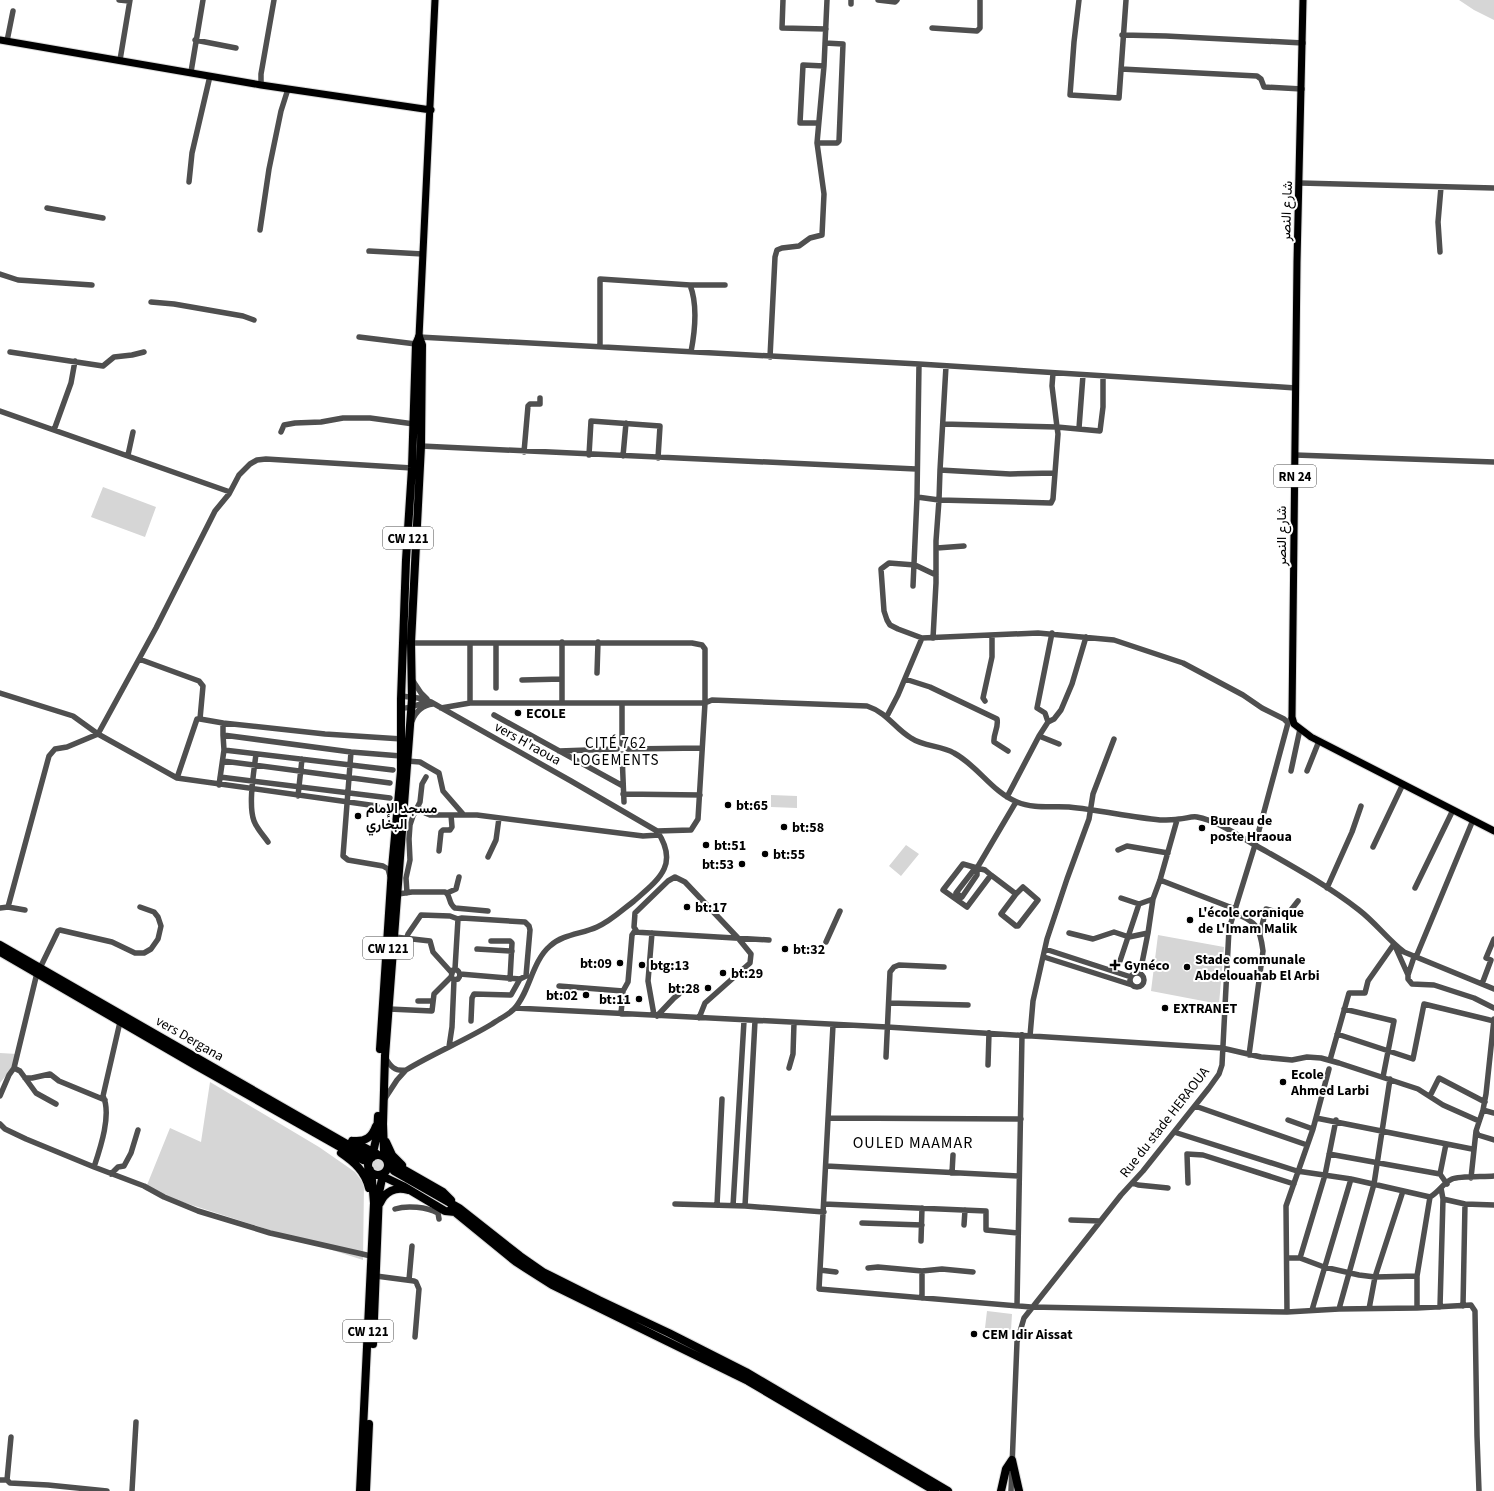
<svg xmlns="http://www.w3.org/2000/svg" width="1494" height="1491" font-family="'Source Sans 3',Vazirmatn,sans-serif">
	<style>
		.green { fill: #d6d6d6 }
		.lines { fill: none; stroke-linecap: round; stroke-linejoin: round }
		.highway-tunnel { stroke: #d9d9d9; stroke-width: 8; stroke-dasharray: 8 4; stroke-linecap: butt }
		.major-casing { stroke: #dbdbdb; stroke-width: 9 }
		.highway-casing { stroke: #dbdbdb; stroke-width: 10 }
		.minor { stroke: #4f4f4f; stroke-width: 5.5 }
		.major { stroke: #000; stroke-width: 7 }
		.highway { stroke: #000; stroke-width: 8 }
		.poi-dot { fill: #000; stroke: #fff; stroke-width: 1.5 }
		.labels { text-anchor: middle; stroke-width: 4; stroke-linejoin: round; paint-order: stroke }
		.shield { fill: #fff; stroke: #4c4c4c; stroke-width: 1 }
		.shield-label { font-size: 13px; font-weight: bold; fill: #000 }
		.street-label { font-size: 14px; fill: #000; stroke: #fff }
		.poi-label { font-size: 14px; font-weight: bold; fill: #000; stroke: #fff; text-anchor: start }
		.neighbourhood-label { font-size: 15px; letter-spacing: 1px; fill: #000; stroke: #fff }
		.quarter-label { font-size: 16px; letter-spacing: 1px; fill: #000; stroke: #fff }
	</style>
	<rect width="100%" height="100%" fill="#fff"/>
	<path class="green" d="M1459,0h35v20l-20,-10z
		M103,487l53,20 -11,30 -54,-20z
		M771,795l26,1v12l-26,-1z
		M906,845l13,9 -18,22 -12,-10z
		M1158,935l66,12 -5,57 -68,-13z
		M0,1053l17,1 -5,14 -12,15z
		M210,1082l109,65 36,25 9,12 -1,76 -218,-70 25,-62 31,14z
		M371 1165a7 7 0 1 1 14 0a7 7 0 1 1-14 0Z
		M987,1311l25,3 -1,16 -26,-2z"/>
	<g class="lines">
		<path class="highway-tunnel" d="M366,1155l28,16"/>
		<defs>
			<path id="major" d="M1303,0l-6,262 -5,455 2,7 17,13 183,94
				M0,40l261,45 170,25
				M419,337l16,-337"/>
			<path id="highway" d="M0,945l366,210
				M0,952l195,113 168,95
				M380,1049l12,-181 9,-97v-72l5,-139 6,-92 4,-124 3,-7
				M352,1141l25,13
				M354,1141c12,1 18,-4 22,-15
				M386,1142l6,13 10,10
				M341,1153c13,9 24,18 28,35
				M368 1165a10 10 0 1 1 20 0a10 10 0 1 1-20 0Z
				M372,1157l5,-22 1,-19
				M387,1159l-3,-8 -1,-27 2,-68 27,-357 -1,-56 10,-197 1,-101 -3,-8
				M387,1160l56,32 8,8
				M394,1171l65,37 61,48 23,16 56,28 70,33 77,39 202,119
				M380,1175l23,11 42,25 10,1
				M380,1203c5,-11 15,-17 28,-13
				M451,1209l65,53 36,23 196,96 187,110
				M373,1344l6,-151 4,-19
				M360,1491l14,-288 -2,-23 -2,-10
				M366,1491l3,-67
				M1001,1491l5,-22 6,-9 7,31"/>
		</defs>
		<use href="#major" class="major-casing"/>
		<use href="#highway" class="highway-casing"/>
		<path class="minor" d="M119,0l10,1
			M783,0l-1,28 44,1
			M878,0l17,2 2,-2
			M1079,0l-5,42 -4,53 49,3 7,-98
			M851,4v-4
			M932,28l45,3 3,-3v-28
			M1122,35l44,1 137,7
			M195,40l41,8
			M7,41l6,-30
			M120,60l10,-60
			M1121,69l136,7 4,3 3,8 38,2
			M191,72l12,-72
			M261,85v-11l13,-74
			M818,123h-18l3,-58 21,1
			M817,143h20l2,-2 4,-97 -18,-1
			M189,182l3,-29 18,-77
			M1300,183l194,5
			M47,208l56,10
			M260,230l9,-61 12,-58 7,-22
			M369,251l54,3
			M1440,252l-2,-30 3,-35
			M0,274l18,6 74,5
			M690,285h35
			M151,302l23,2 69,12 11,4
			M359,337l57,7
			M419,337l500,27 377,24
			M600,346v-67l90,6c8,20 5,46 1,67
			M10,352l93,14 11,-9 18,-2 12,-3
			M770,357l5,-100 2,-7 5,-2 17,-2 11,-8 12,-3 2,-41 -7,-51 7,-77 3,-66
			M0,411l230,81
			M943,424l114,3 -5,-41 1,-13
			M1079,428l4,-53
			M54,430l17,-47 4,-22
			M281,432l3,-7 11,-2 26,-1 22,-4h27l44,6
			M421,446l495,23
			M524,452l4,-46 2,-2h10v-6
			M128,455l5,-23
			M589,455l2,-34 69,5 -2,32
			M1295,455l199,7
			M623,456l3,-33
			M1055,473l3,-39 -1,-7 43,4 3,-24v-31
			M917,497l22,3 112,3 2,-4 2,-26 -45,1 -70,-4
			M937,548l27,-2
			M936,575l-21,-10 -26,-2 -8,6 3,42 3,9 3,5 8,4 24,9 116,-5 76,7 69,23 60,32 19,13 22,11 4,4
			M913,586l4,-89 2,-133
			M933,638l3,-55v-42l3,-41 1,-30 6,-104
			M411,643h281l10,2 3,4v54h-235l-29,5
			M470,643v60
			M496,643v45
			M139,659l60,22 4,5 -3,33 23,4
			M597,673l1,-31
			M905,679l25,8 67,32c2,8 -4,15 -3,23l14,9
			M522,680l40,-1
			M413,681l8,12 6,6
			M0,693l73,23 25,18 79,44 200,28
			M401,696l17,2 13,4 140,79 86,50c23,34 1,49 -23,70 -12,9 -23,20 -37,26 -15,7 -34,7 -47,19 -18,15 -21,48 -36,63 -6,6 -15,10 -22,15 -28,17 -58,29 -86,46
			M985,701l-2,-3 9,-41v-22
			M562,703v-61
			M402,708c10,1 17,-6 27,-5
			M494,715l129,71
			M887,716l11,-21 24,-57
			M412,721c4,-10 10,-16 21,-17
			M1048,722l-3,-9 -8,-5 15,-75
			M1039,736l20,8
			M622,744v-41
			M628,749l74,-1
			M224,750l169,20
			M559,751l58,-2
			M351,752l-8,104 5,4 35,6 5,3 2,7
			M256,754c-2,17 -8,51 -2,67 3,8 10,15 14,21
			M622,754l2,48
			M401,756l-50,-4 -128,-17v-12l102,11 77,5
			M223,761l167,22
			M407,761l13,1 19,11 4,18 20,23
			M1291,771l9,-42
			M1307,771l12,-30
			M220,777l170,21
			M177,778l20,-59h3
			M219,785l5,-35 -1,-15
			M623,794l77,1
			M298,796l4,-37
			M1007,797l32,-61 9,-14 6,-3 7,-9 11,-26 14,-47
			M418,807l7,6 5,2h47l166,21 16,-1
			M657,831l34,-1 7,-11 7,-116 7,-3 155,6c21,7 27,22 44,32 13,9 30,7 43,15 24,13 38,39 63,49 16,7 35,4 52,5 30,3 61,10 91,13 6,0 13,0 19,-1 6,0 12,-3 18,-2 21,4 40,18 58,28 35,20 72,40 104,65 17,13 29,30 45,42l90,37
			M1373,847l30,-63
			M1118,850l9,-4 41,7
			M439,851l2,-19 2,-2h7l2,-3 -1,-12
			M488,857l8,-17 3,-22
			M977,868v7l-15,22 -6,-4 17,-22 4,-3 8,2 6,5
			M1160,880l75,29
			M1023,887l15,13 -20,26h-2l-15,-12 15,-20z
			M1327,888l25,-56 9,-26
			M1415,888l38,-78
			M407,893l-1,-15 4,-18 -1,-21 1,-14 3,-9 7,-14 2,-18 4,-7
			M447,893l9,-4 3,-12
			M398,894l14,-2h33c6,3 3,12 10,16l33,3
			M1016,894l-25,-19 -24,32 -24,-17 20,-26 14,4 39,-66
			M1121,898l18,6
			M8,907l41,-151 6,-7 12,-2 31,-13 58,-106 59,-117 14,-17 10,-19 11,-11 7,-4 9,-1 146,9
			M0,908l8,-1 17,3
			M1234,913c22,8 26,14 29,38l-14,104
			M637,932l-3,-5 1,-14 33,-32 7,-4 10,5 53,56 13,16 -1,9 -45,40 -6,15
			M652,933l-4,48 6,34
			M1069,933l24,6 21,-7 15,5 19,-4 5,-34 7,-19 17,-60
			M1260,934l6,-25 21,6 11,-14
			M395,937l35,4 3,11 18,20
			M407,937l1,-3 13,-19 29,1 8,3
			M491,941h19l2,2 -2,36
			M826,942l14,-31
			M1395,946l13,29v4l4,5 22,1 40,13 20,10
			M477,949l35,2
			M1045,949l86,28
			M1044,957l88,28
			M1416,957l57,-137
			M1120,961l19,-57 14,-5
			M40,968l18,-37 2,-1 52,12 23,11h9l7,-4 7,-10 3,-13 -3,-9 -4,-5 -14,-5
			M455,969l3,-50 4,-1 63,4 4,4 1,4 -4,46 -6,3 -60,-5
			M1130 980a7 7 0 1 1 14 0a7 7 0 1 1-14 0Z
			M1140,973l8,-40
			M1408,975l6,-18
			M1482,984l9,-24 -5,-2 8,-19
			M559,986l64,5
			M418,1001h15
			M889,1003l79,2
			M515,1008l372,19 335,21 39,9 31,3 15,-3 14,1 18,5 79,26 25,16 36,16
			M389,1009l43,2 2,-17 17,-17 2,-7h4c3,2 4,6 1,9l-4,1 -3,-3
			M1344,1009l50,12 -11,56
			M621,1014l2,-23 5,-9 4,-47 2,-3 135,8
			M657,1016l17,-18 5,-4
			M1494,1019l-8,75 -3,16 -7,21 2,4 16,5
			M471,1021l1,-23 2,-4 37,1 9,-16
			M833,1025l-14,264 212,18 256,5 52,-3 78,-1 54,-3 4,6 2,125 2,55
			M1337,1034l76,25 11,-55 70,17
			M1030,1036l3,-35 14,-62 20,-60 22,-60 4,-25 21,-55
			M449,1047l3,-20 2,-47
			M886,1057l4,-85 4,-5 5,-2 45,2
			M1330,1060l19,-67h16l3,-12 26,-37
			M988,1065l1,-32
			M14,1068l23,-95
			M789,1068l4,-14 1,-31
			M25,1078h7l18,-4 9,7 46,19
			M0,1096l9,-21 5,-7 6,3 16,22 20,11
			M1430,1096l9,-18 46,24
			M384,1100l13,-20 9,-10c-11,2 -16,-4 -21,-13
			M1195,1106l112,39
			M1483,1110l11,3
			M828,1118l193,1
			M1316,1118l156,31
			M0,1124l5,5 21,10 68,28c6,-18 18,-53 9,-71l17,-74
			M1313,1129l16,-60
			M1174,1132l123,39 54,8 79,18c9,-5 13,-14 22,-18 7,-3 33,-2 42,-3
			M1329,1154l111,20 7,10
			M826,1166l193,10
			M94,1167l50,19 20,11 34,14 72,22 101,23
			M952,1173l1,-18
			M111,1174l7,-7 6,-1 7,-13 7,-23
			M1440,1174l6,-30
			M1471,1178l5,-47
			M1132,1183l6,2 30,3
			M1188,1183l-1,-29 16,1 91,29
			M1443,1199l22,5 29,1
			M675,1204l70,2 79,6
			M824,1204l162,7v19l32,3
			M717,1205l5,-106
			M733,1206l11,-185
			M745,1206l10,-185
			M395,1209c12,-4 32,-2 43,4l1,6
			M1071,1220l29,1
			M862,1223l60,2
			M964,1225l1,-15
			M921,1241l1,-33
			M1287,1258h13l24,9 35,8 16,2 42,-1
			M1300,1258l25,-83 11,-55
			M868,1268l10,-1 44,4v27
			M820,1270l16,2
			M922,1271l20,-2 31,3
			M376,1276l38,5 2,1 3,7 -4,48
			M409,1280l3,-34
			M1017,1305l5,-270
			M1463,1306l2,-102
			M1440,1307l3,-108 -2,-11
			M1417,1308v-32l13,-79
			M1339,1309l35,-125 16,-105
			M1369,1309l6,-32 28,-86
			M1312,1310l39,-131
			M1287,1312l-1,-106 27,-77 -25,-9
			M0,1480h7l3,3 38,2 59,6
			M7,1480l4,-43
			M132,1491l4,-69
			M1011,1491l6,-149 7,-24 97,-123 22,-24 66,-83 10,-14 3,-9 7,-136 26,-84 33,-122 4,-6"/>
		<use href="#major" class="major"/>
		<use href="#highway" class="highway"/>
	</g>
	<g class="poi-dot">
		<circle cx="518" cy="713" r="4"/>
		<circle cx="728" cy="805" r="4"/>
		<circle cx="358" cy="816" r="4"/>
		<circle cx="784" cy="827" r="4"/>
		<circle cx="1202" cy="828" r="4"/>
		<circle cx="706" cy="845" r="4"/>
		<circle cx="765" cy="854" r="4"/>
		<circle cx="742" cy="864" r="4"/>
		<circle cx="687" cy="907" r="4"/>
		<circle cx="1190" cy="920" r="4"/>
		<circle cx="785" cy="949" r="4"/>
		<circle cx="620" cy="963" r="4"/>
		<circle cx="642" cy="965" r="4"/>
		<path d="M1113 959h4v4h4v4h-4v4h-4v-4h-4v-4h4z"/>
		<circle cx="1187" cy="967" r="4"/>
		<circle cx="723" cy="973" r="4"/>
		<circle cx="708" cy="988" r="4"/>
		<circle cx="586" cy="995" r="4"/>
		<circle cx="639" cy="999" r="4"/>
		<circle cx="1165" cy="1008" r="4"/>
		<circle cx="1283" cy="1082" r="4"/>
		<circle cx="974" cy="1334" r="4"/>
	</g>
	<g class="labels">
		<g class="shield">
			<rect x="1274" y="465" width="42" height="22" rx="3"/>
			<rect x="383" y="527" width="50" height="22" rx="3"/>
			<rect x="363" y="937" width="50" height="22" rx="3"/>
			<rect x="343" y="1320" width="50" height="22" rx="3"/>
		</g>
		<g class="shield-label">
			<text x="1295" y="481">RN 24</text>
			<text x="408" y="543">CW 121</text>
			<text x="388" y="953">CW 121</text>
			<text x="368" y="1336">CW 121</text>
		</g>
		<g class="street-label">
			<text transform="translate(1286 211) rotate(-88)" y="5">شارع النصر</text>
			<text transform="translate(1281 536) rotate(-90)" y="5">شارع النصر</text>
			<text transform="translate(528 743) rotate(29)" y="5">vers H'raoua</text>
			<text transform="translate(190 1038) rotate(30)" y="5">vers Dergana</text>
			<text transform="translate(1164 1122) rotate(-52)" y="5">Rue du stade HERAOUA</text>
		</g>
		<g class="poi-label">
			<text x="526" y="718">ECOLE</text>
			<text x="736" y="810">bt:65</text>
			<text x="366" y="813">مسجد الإمام<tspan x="366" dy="16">البخاري</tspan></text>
			<text x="1210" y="825">Bureau de<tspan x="1210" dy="16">poste Hraoua</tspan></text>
			<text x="792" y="832">bt:58</text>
			<text x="714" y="850">bt:51</text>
			<text x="773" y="859">bt:55</text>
			<text x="734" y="869" text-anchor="end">bt:53</text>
			<text x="695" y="912">bt:17</text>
			<text x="1198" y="917">L'école coranique<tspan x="1198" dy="16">de L'Imam Malik</tspan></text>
			<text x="793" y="954">bt:32</text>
			<text x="1195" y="964">Stade communale<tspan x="1195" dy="16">Abdelouahab El Arbi</tspan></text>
			<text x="612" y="968" text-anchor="end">bt:09</text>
			<text x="650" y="970">btg:13</text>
			<text x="1124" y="970">Gynéco</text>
			<text x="731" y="978">bt:29</text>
			<text x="700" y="993" text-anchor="end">bt:28</text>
			<text x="578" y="1000" text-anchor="end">bt:02</text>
			<text x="631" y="1004" text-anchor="end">bt:11</text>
			<text x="1173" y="1013">EXTRANET</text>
			<text x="1291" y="1079">Ecole<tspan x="1291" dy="16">Ahmed Larbi</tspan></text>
			<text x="982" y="1339">CEM Idir Aissat</text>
		</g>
		<g class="neighbourhood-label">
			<text x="616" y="748">CITÉ 762<tspan x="616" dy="17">LOGEMENTS</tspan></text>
		</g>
		<g class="quarter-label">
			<text x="913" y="1148">OULED MAAMAR</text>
		</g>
	</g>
</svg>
